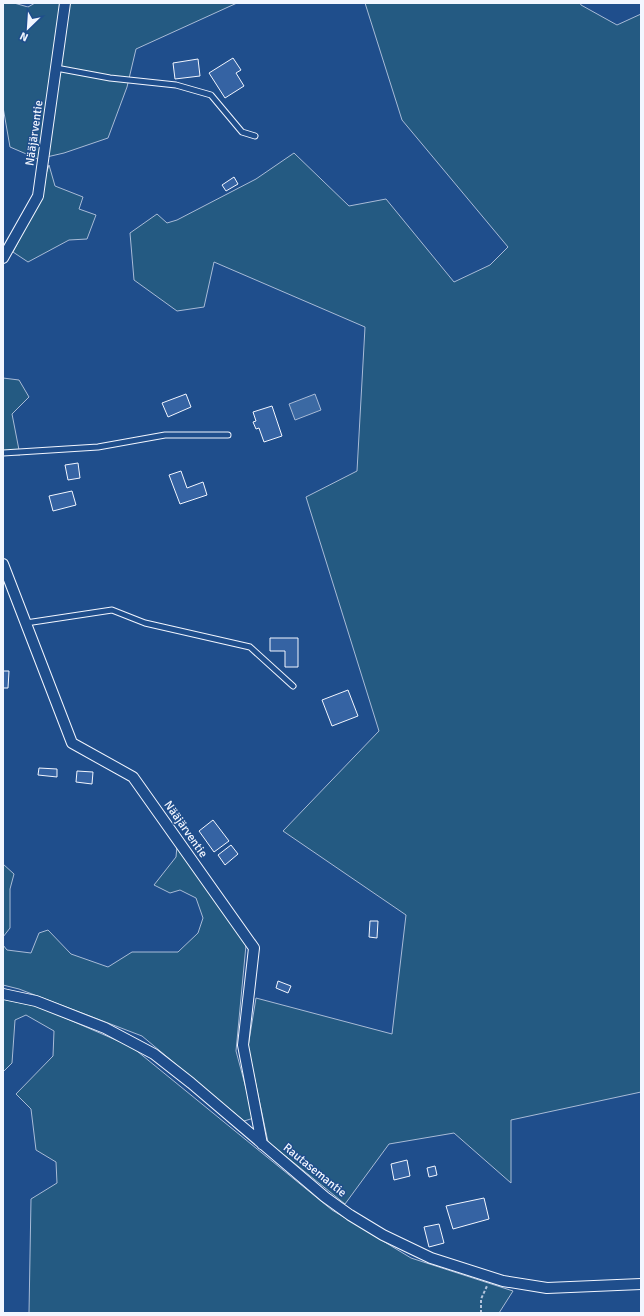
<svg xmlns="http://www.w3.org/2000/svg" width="644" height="1316" font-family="Signika,sans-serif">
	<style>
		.green { fill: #245a82; stroke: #a8bbd7 }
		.water { fill: #3b69a3; stroke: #a8bbd7 }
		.building { fill: #3563a3; stroke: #f2f6ff }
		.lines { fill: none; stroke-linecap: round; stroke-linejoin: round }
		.service-casing { stroke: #f2f6ff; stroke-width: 7 }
		.minor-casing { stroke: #f2f6ff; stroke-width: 12 }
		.path { stroke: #b3c4dc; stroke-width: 2; stroke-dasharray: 3 2; stroke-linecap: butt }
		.service { stroke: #1f4e8c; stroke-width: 5 }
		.minor { stroke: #1f4e8c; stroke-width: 10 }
		.labels { text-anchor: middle; stroke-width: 3; stroke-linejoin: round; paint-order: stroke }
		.street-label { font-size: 12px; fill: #f2f6ff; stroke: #1f4e8c }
	</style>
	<rect width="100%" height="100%" fill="#1f4e8c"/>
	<path class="green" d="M3,3h11l14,4 7,-4h202l-101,46 -9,38 -19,51 -44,15 -26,6 -28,-12 -7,-40z
		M365,3h215l1,2 36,20 24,-11v1078l-130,28v63l-57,-50 -65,11 -44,60 -77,-62 -20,-95 8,-49 136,36 14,-119 -123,-84 96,-100 -73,-234 51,-26 8,-144 -151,-65 -10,45 -27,4 -43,-31 -4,-47 27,-19 10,9 10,-3 79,-41 38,-26 55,53 37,-7 68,83 36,-17 18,-18 -106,-127z
		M49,165l6,21 28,11 -4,12 17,6 -9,24 -18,1 -41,22 -15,-10 20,-39z
		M3,378l16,2 10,17 -17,17 8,41 -17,-1z
		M177,846l69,99 -10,106 18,67 -10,3 -102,-85 -123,-47 -16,-4v-40l4,5 24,3 8,-20 9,-3 23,24 37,13 24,-15h46l20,-19 5,-15 -7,-20 -16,-8 -10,3 -16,-8 22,-28z
		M3,864l11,10 -4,15v39l-7,9z
		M3,999l37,8 92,40 200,163 79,48 102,33 -14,22h-470l2,-114 26,-16 -1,-21 -20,-12 -5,-41 -15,-15 37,-38 1,-25 -28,-16 -11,5 -3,43 -9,9z"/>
	<path class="water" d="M315,394l6,16 -26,10 -6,-16z"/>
	<path class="building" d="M233,58l8,12 -5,3 8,13 -19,12 -16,-25z
		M198,59l2,17 -25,3 -2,-16z
		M234,177l4,7 -12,7 -4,-6z
		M186,394l5,13 -23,10 -6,-14z
		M272,406l10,30 -18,6 -5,-14 -3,1 -3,-7 3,-1 -3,-9z
		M78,463l2,15 -12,2 -3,-15z
		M181,471l6,17 16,-6 4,13 -27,9 -11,-29z
		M72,491l4,14 -23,6 -4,-15z
		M270,638h28v29h-13v-16h-15z
		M3,671h6l-1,17h-5z
		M348,690l10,26 -26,10 -10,-26z
		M39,768l18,1v8l-19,-2z
		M77,771l16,1 -1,12 -16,-2z
		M213,820l16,21 -15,11 -15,-21z
		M231,845l7,9 -13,11 -7,-10z
		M370,921h8l-1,17 -8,-1z
		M278,981l13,5 -3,7 -12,-5z
		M407,1160l3,16 -16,4 -3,-16z
		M435,1166l2,9 -8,2 -2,-9z
		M484,1198l5,21 -36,10 -7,-23z
		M439,1224l5,19 -15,4 -5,-20z"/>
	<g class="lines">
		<defs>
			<path id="service" d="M56,68l54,10 66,7 35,10 31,37 13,4
				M3,453l95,-6 67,-12h63
				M26,623l86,-13 33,13 105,24 43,39"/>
			<path id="minor" d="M3,258l35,-62 27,-193
				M3,564l69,179 61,34 121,171 -11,97 19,99
				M3,994l33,7 69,27 49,26 37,29 134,114 25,18 33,20 48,23 72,23 44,7 94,-4"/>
		</defs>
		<use href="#service" class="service-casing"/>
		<use href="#minor" class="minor-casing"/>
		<path class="path" d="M481,1313v-14l6,-13"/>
		<use href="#service" class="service"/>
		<use href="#minor" class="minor"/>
	</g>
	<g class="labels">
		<g class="street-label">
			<text transform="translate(34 133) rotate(-82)" y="4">Nääjärventie</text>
			<text transform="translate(186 829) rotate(55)" y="4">Nääjärventie</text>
			<text transform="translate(315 1170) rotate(39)" y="4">Rautasemantie</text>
		</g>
	</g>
	<rect width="644" height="1316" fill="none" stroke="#f2f6ff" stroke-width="8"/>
	<g transform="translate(28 28) rotate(205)" stroke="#1f4e8c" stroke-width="3" paint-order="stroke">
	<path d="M0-3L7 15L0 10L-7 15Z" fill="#f2f6ff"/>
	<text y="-6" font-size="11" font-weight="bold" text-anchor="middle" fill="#f2f6ff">N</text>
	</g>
</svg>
